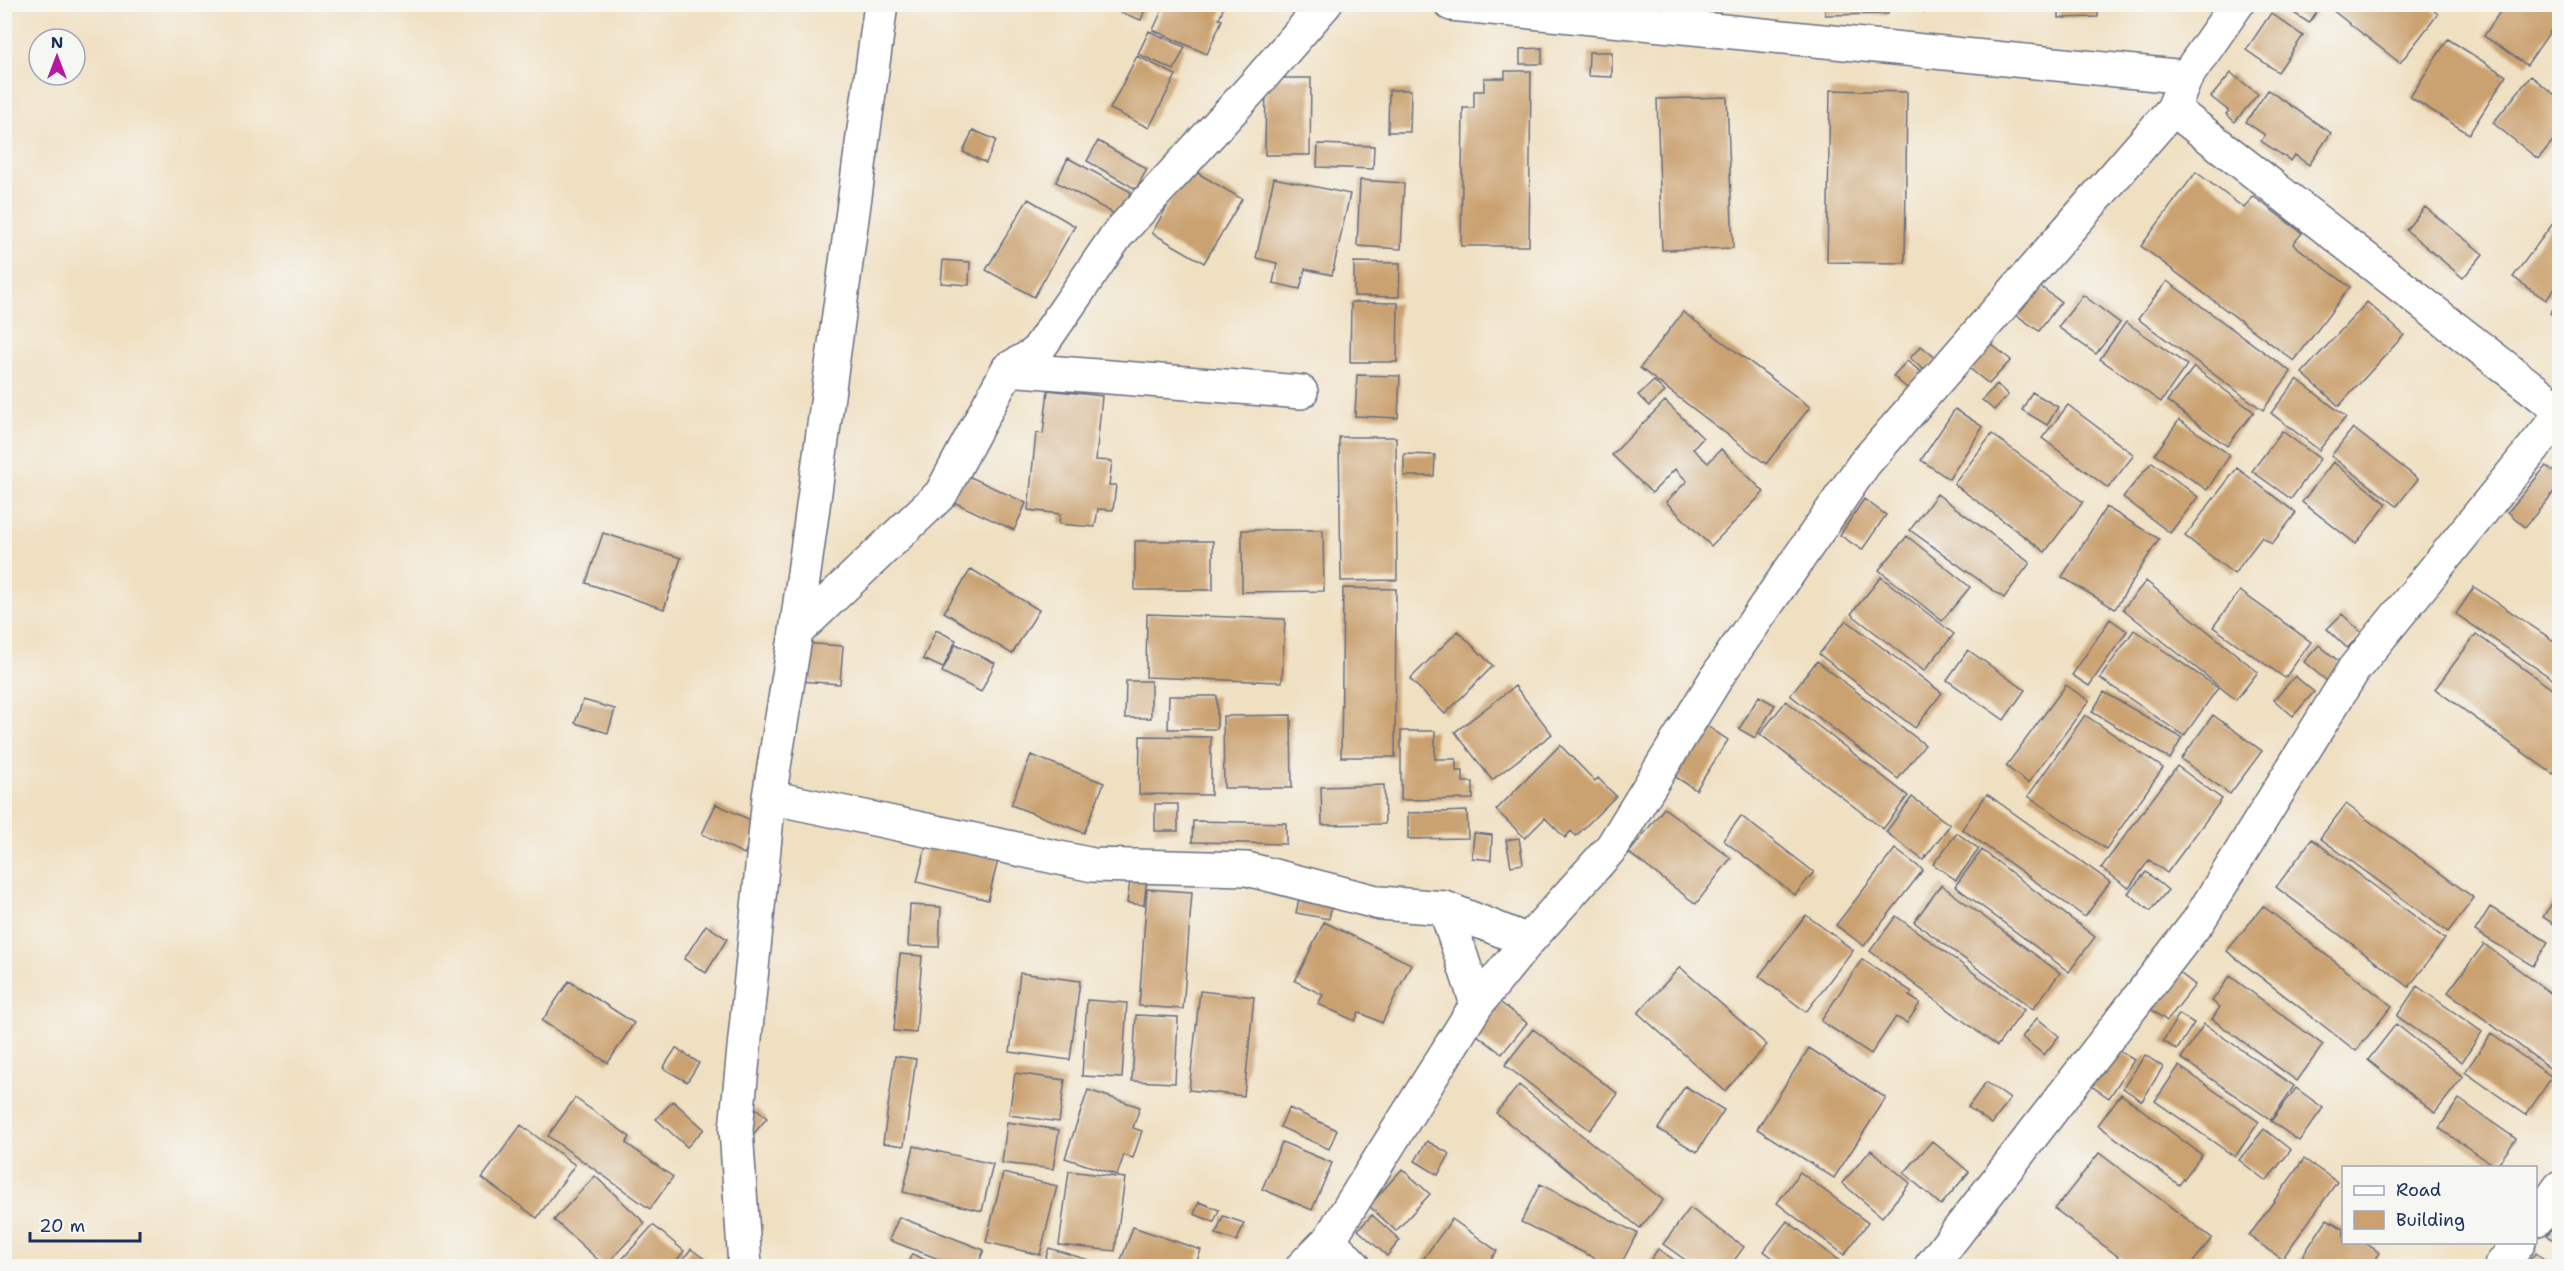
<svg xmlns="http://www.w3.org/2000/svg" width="2564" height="1271" font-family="'Shantell Sans',sans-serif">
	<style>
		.building { fill: #caa16f }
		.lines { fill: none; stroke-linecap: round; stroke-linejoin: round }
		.street-casing { stroke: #666d81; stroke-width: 36 }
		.street { stroke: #fff; stroke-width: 33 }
	</style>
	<rect width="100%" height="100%" fill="#f6f6f2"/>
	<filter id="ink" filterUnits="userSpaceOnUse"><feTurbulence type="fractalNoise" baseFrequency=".0167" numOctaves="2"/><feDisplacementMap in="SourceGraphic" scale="12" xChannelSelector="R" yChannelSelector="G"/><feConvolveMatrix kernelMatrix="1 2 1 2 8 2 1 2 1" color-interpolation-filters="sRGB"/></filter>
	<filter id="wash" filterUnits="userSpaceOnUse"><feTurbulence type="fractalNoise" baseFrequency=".008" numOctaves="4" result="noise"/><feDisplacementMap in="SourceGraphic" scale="24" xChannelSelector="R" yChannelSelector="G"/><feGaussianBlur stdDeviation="1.35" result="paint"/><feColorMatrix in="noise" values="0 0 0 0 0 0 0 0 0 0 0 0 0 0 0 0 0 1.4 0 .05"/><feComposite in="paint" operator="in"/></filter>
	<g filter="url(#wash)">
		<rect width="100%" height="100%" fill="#f0e0c2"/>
		<g id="blocks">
			<path class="building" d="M1098,4h49l-6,16z
				M1165,4h60l-6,15 3,1 -15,34 -54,-24z
				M1825,4h63v10l-63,1z
				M1923,4h32v8h-32z
				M1972,4h32l-1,3h-31z
				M2059,4h39v13l-39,1z
				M2280,4h42l-13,19z
				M2329,4h97l12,10 -38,49 -73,-57z
				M2505,4h48l7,5v8l-33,48 -43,-29z
				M2271,13l32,23 -25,36 -32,-22z
				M1149,31l36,16 -11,23 -36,-16z
				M2448,39l58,37 -37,58 -59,-37z
				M1542,48v16h-22v-15z
				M1589,52h23v25l-24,-1z
				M1137,56l39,19 -27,53 -39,-19z
				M1505,71h26l-2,175h-68l2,-138h11v-17h10v-13h21z
				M2231,73l27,21 -23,28 -9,-8 3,-3 -18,-14z
				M2531,76l29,23v33l-22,27 -45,-36z
				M1266,78h45l-1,77h-45z
				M1389,90h22l-1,42h-22z
				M1830,90l77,2 -2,171 -78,-1z
				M2268,90l63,43 -22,32 -14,-10 -4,6 -30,-20 4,-6 -19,-13z
				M1727,97l6,151 -71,2 -5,-151z
				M973,130l23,10 -10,23 -23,-11z
				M1098,141l49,28 -11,20 -49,-28z
				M1318,144l56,2 -1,23 -56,-2z
				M1068,158l63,34 -13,24 -62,-34z
				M1189,168l53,31 -38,64 -52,-30z
				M2196,172l48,36 9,-12 49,37 -9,11 57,43 -56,74 -153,-115z
				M1274,178l76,16 -18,81 -27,-6 -5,20 -27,-6 4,-20 -21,-5z
				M1360,180l44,3 -3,66 -44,-3z
				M1028,199l47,27 -41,71 -48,-27z
				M2425,207l58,47 -20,24 -57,-48z
				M2560,214v68l-14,18 -33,-23z
				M943,260l27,2 -1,23 -28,-2z
				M1354,262l46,1 -1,34 -45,-1z
				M2167,281l124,91 -28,38 -125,-91z
				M2037,284l24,18 -22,29 -24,-17z
				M2083,295l37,28 -24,31 -38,-27z
				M2560,300v19l-10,-6z
				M1351,302l47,1 -1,59h-47z
				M2367,302l37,33 -65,71 -37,-33z
				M1683,312l127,95 -44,57 -126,-96z
				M2126,322l61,43 -26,37 -61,-43z
				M1991,344l20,16 -22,24 -20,-16z
				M1921,346l16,13 -11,13 -16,-14z
				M1907,361l14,11 -13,17 -15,-13z
				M2194,367l60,45 -27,34 -60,-45z
				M1357,375l43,1 -2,42 -43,-2z
				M2297,379l49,38 -27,33 -48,-37z
				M1654,381l11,11 -16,14 -11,-11z
				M1997,384l11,11 -14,15 -12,-10z
				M1048,390l54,6 -6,64 16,1 -3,24h7l-3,25 -15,-1 -3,18 -36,-3 1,-10 -32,-4 8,-77 7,1z
				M2032,392l26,15 -11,18 -25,-15z
				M1665,401l38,37 -10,11 15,14 13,-14 43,43 -53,54 -45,-44 21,-21 -12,-12 -23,24 -40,-38z
				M2068,405l66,50 -26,33 -66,-50z
				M1955,409l28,18 -34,52 -28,-19z
				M2179,420l51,35 -23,35 -52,-36z
				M2353,428l65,51 -21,27 -66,-50z
				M2282,431l38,28 -29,40 -39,-28z
				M1992,434l91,68 -38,50 -91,-68z
				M1339,437h57l1,143 -56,1z
				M1404,454l31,1 -1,21h-30z
				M2152,462l46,35 -28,36 -47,-36z
				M2333,462l54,42 -31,40 -54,-42z
				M2546,466l14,11v8l-35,42 -17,-15z
				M2237,468l59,45 -24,31 -10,-7 -28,37 -49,-38z
				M964,474l62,29 -12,27 -63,-29z
				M1937,494l93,69 -26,35 -94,-68z
				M1864,499l22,16 -24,35 -22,-15z
				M2106,507l53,32 -44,70 -53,-32z
				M1242,530h81l1,61 -82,1z
				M603,533l78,25 -17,51 -78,-26z
				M1907,536l63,51 -28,34 -63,-51z
				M1135,541h78v49h-78z
				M971,569l68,41 -27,44 -68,-42z
				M1881,577l73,57 -30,37 -73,-57z
				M2146,581l112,91 -22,28 -113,-91z
				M2474,587l86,58v39l-104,-70z
				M1343,588l53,1 -1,168h-54z
				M2240,591l71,51 -26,36 -72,-51z
				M1147,614l138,5 -3,63 -136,-5z
				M2342,614l20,19 -15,15 -20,-19z
				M2110,619l17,12 -38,55 -17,-11z
				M1846,620l96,73 -27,35 -96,-74z
				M936,630l20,10 -13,28 -20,-9z
				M2134,630l84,58 -34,48 -84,-58z
				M1458,631l35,35 -48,48 -35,-35z
				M2476,634l84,61v70l-7,9 -118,-85z
				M802,643l41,3 -3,38 -41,-3z
				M956,644l39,19 -14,29 -39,-20z
				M2319,645l23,19 -15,17 -23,-19z
				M1968,650l57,40 -21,30 -57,-40z
				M1817,661l108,84 -27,34 -108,-84z
				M2295,676l19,16 -21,24 -19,-16z
				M1126,681h25v37h-26z
				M2066,685l23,16 -61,82 -22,-17z
				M1515,686l37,48 -60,46 -37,-48z
				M2104,692l78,46 -12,21 -78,-47z
				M1169,696h48v33h-49z
				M1759,696l16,9 -20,33 -16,-9z
				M583,700l32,9 -7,24 -33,-10z
				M1786,701l122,95 -25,33 -123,-95z
				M1291,715l1,73h-68l-1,-72z
				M2085,715l78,53 -57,81 -78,-53z
				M2213,715l49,36 -32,43 -49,-35z
				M1707,726l21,14 -32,50 -22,-14z
				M1401,731h34v28h21v12h7v11h10v17l-72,1z
				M1140,736l71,1v58l-72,-1z
				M1560,745l35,36 3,-3 18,18 -40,40 -5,-5 -6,7 -20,-20 -20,20 -29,-28z
				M1031,755l73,28 -20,50 -73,-28z
				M2177,766l45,33 -55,74 -18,-13 -20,28 -28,-20z
				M1384,785l1,39 -63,1 -1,-38z
				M1987,794l123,88 -25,35 -123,-88z
				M1912,797l38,28 -27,35 -37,-28z
				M716,804l43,20 -15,30 -42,-20z
				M1155,804h23v27h-23z
				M2346,804l128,94 -26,34 -128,-94z
				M1664,808l67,50 -35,46 -67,-51z
				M1467,811l1,27 -60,1v-26z
				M1741,816l73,56 -19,23 -72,-55z
				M1193,821l93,2v21l-94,-2z
				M1474,833l18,2 -1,25 -19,-2z
				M1957,833l22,16 -23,31 -23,-16z
				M929,835l71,17 -12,48 -71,-18z
				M1519,838l4,26 -12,2 -5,-26z
				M2312,839l133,100 -36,48 -133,-100z
				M1895,849l28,21 -59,76 -28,-21z
				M1982,850l113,87 -26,35 -114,-86z
				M2146,872l22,18 -18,21 -22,-18z
				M1131,874l16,2 -3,29 -17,-2z
				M1941,885l119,88 -27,36 -119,-87z
				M1301,888l33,6 -5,25 -33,-6z
				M1147,889l45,3 -9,117 -44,-3z
				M2560,891v37l-17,-11z
				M910,905l31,2 -2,40 -31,-1z
				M2263,906l129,100 -36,45 -129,-100z
				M2490,907l58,35 -15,24 -58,-35z
				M1806,915l47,35 -47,62 -47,-36z
				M1896,916l128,94 -27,36 -127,-95z
				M1324,922l87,42 -29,59 -23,-11 -4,9 -37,-17 5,-9 -28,-14z
				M706,925l21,14 -21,34 -22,-14z
				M2484,944l76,56v76l-112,-84z
				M900,954l22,2 -6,77 -22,-2z
				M1862,959l50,33 -3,4 11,7 -13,20 -11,-6 -25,37 -50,-33z
				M1680,967l87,78 -42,46 -87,-78z
				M2176,970l19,15 -28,36 -19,-14z
				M1020,973l60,8 -10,79 -60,-8z
				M2230,976l93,69 -26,36 -85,-62 8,-12 -8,-6z
				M569,981l65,42 -26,40 -66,-42z
				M2417,986l65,46 -20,30 -65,-46z
				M1200,991l54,6 -10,99 -55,-6z
				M1087,1000l40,3 -5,75 -40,-2z
				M1497,1000l30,23 -25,31 -30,-23z
				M2179,1014l15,9 -17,27 -14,-9z
				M1136,1015l42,2 -3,66 -43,-2z
				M2037,1018l22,18 -15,19 -22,-18z
				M2204,1024l90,62 -23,34 -90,-62z
				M2396,1024l67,53 -28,36 -67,-53z
				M1533,1029l85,65 -28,36 -85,-65z
				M2491,1034l61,43 -26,38 -61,-43z
				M676,1048l23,15 -12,19 -24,-14z
				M1809,1048l77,50 -52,80 -77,-49z
				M2115,1048l19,12 -25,38 -19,-13z
				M2145,1055l18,12 -21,34 -19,-13z
				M895,1056l21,3 -12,87 -21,-3z
				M2179,1066l80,56 -24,35 -80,-56z
				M1015,1073l50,7 -6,42 -50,-7z
				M1986,1082l24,17 -18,25 -24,-17z
				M1519,1085l144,115 -23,28 -144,-115z
				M1685,1086l39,24 -27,42 -39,-23z
				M2296,1088l27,20 -24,33 -28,-20z
				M1088,1090l52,17 -7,21 9,3 -9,27 -9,-3 -7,20 -52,-17z
				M2121,1094l81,61 -23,30 -81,-60z
				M575,1098l55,39 -4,6 47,34 -23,32 -102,-73z
				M2459,1099l57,40 -20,28 -57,-39z
				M673,1101l31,28 -17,18 -31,-28z
				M756,1108l11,10 -15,18 -12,-11z
				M1289,1108l48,22 -8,19 -49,-22z
				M1007,1122l52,8 -6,39 -51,-6z
				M521,1125l54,40 -38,53 -55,-40z
				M2264,1129l27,21 -25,31 -27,-21z
				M1427,1141l23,13 -12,21 -23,-14z
				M1932,1141l37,31 -28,33 -37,-32z
				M1282,1142l50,21 -20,47 -50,-21z
				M914,1146l79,18 -11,47 -79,-19z
				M1871,1150l39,33 -28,34 -40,-34z
				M2099,1153l113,85 -22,28h-59l-76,-57z
				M2304,1159l33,23 -55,77 -33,-23z
				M1402,1169l28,25 -34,37 -27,-25z
				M1069,1171l56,7 -10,73 -56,-6z
				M1800,1172l68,51 -24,32 -67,-52z
				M1003,1173l54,13 -17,69 -54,-13z
				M595,1176l50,47 -40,43 -51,-46z
				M1540,1184l97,49 -17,33h-9l-90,-44z
				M1199,1202l20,8 -5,12 -20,-8z
				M1690,1208l54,39 -14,19h-36l-31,-22z
				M1372,1215l28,25 -13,16 -29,-26z
				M1223,1216l21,7 -7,18 -21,-7z
				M899,1217l85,33 -7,16h-20l-68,-26z
				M1452,1219l45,32 -11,15h-68z
				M2327,1219l17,10v13h20l16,11 -9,13h-75z
				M2560,1220v26l-13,-11z
				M1787,1221l59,45h-63l-19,-15z
				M653,1225l31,26 -12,15h-56z
				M1133,1227l68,23 -6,16h-76z
				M1049,1248l59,18h-65z
				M691,1249l23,17h-36z
				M1658,1249l25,17h-37z
				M2536,1253l17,13h-29z
				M912,1254l26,12h-32z"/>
		</g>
	</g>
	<g filter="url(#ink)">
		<use href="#blocks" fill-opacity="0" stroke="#666d81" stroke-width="1.5"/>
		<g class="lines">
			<defs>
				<path id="street" d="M1451,4l735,73
					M2173,109l387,301
					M1008,369l293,23
					M796,632l145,-138 67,-125 27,-15 82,-119 136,-148 72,-83
					M769,797l324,68 154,4 133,34 65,5 83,33
					M1445,908l32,96
					M2536,1220l24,-33
					M1329,1240l25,26
					M745,1266l-9,-137 33,-332 27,-165 85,-628
					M1303,1266l26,-26 148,-236 51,-63 84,-94 108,-175 144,-208 309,-355 13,-32 51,-73
					M1931,1266l268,-346 155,-251 206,-254
					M2501,1266l18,-24"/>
			</defs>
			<use href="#street" class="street-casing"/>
			<use href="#street" class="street"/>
		</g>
	</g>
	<rect width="2564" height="1271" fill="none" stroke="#f6f6f2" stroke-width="24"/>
	<rect x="2342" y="1166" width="195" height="78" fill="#f6f6f2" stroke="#9ea6b7" stroke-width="1.5"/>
	<rect x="2354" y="1186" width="30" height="9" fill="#ffffff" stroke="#9ea6b7" stroke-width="1.5"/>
	<text x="2396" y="1196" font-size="18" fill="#1b2f5e">Road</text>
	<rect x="2354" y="1211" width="30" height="18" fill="#caa16f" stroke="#9ea6b7" stroke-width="1.5"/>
	<text x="2396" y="1226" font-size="18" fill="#1b2f5e">Building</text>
	<g transform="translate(57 57)"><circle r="28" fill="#f6f6f2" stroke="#9ea6b7" stroke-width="1.5"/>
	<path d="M0-4.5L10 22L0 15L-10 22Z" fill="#b5179e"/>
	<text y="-9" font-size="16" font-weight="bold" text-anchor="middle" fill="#1b2f5e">N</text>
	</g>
	<path d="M30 1232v9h110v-9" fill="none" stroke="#1b2f5e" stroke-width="3"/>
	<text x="39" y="1232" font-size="18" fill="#1b2f5e" stroke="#f6f6f2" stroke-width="4.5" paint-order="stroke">20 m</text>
</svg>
